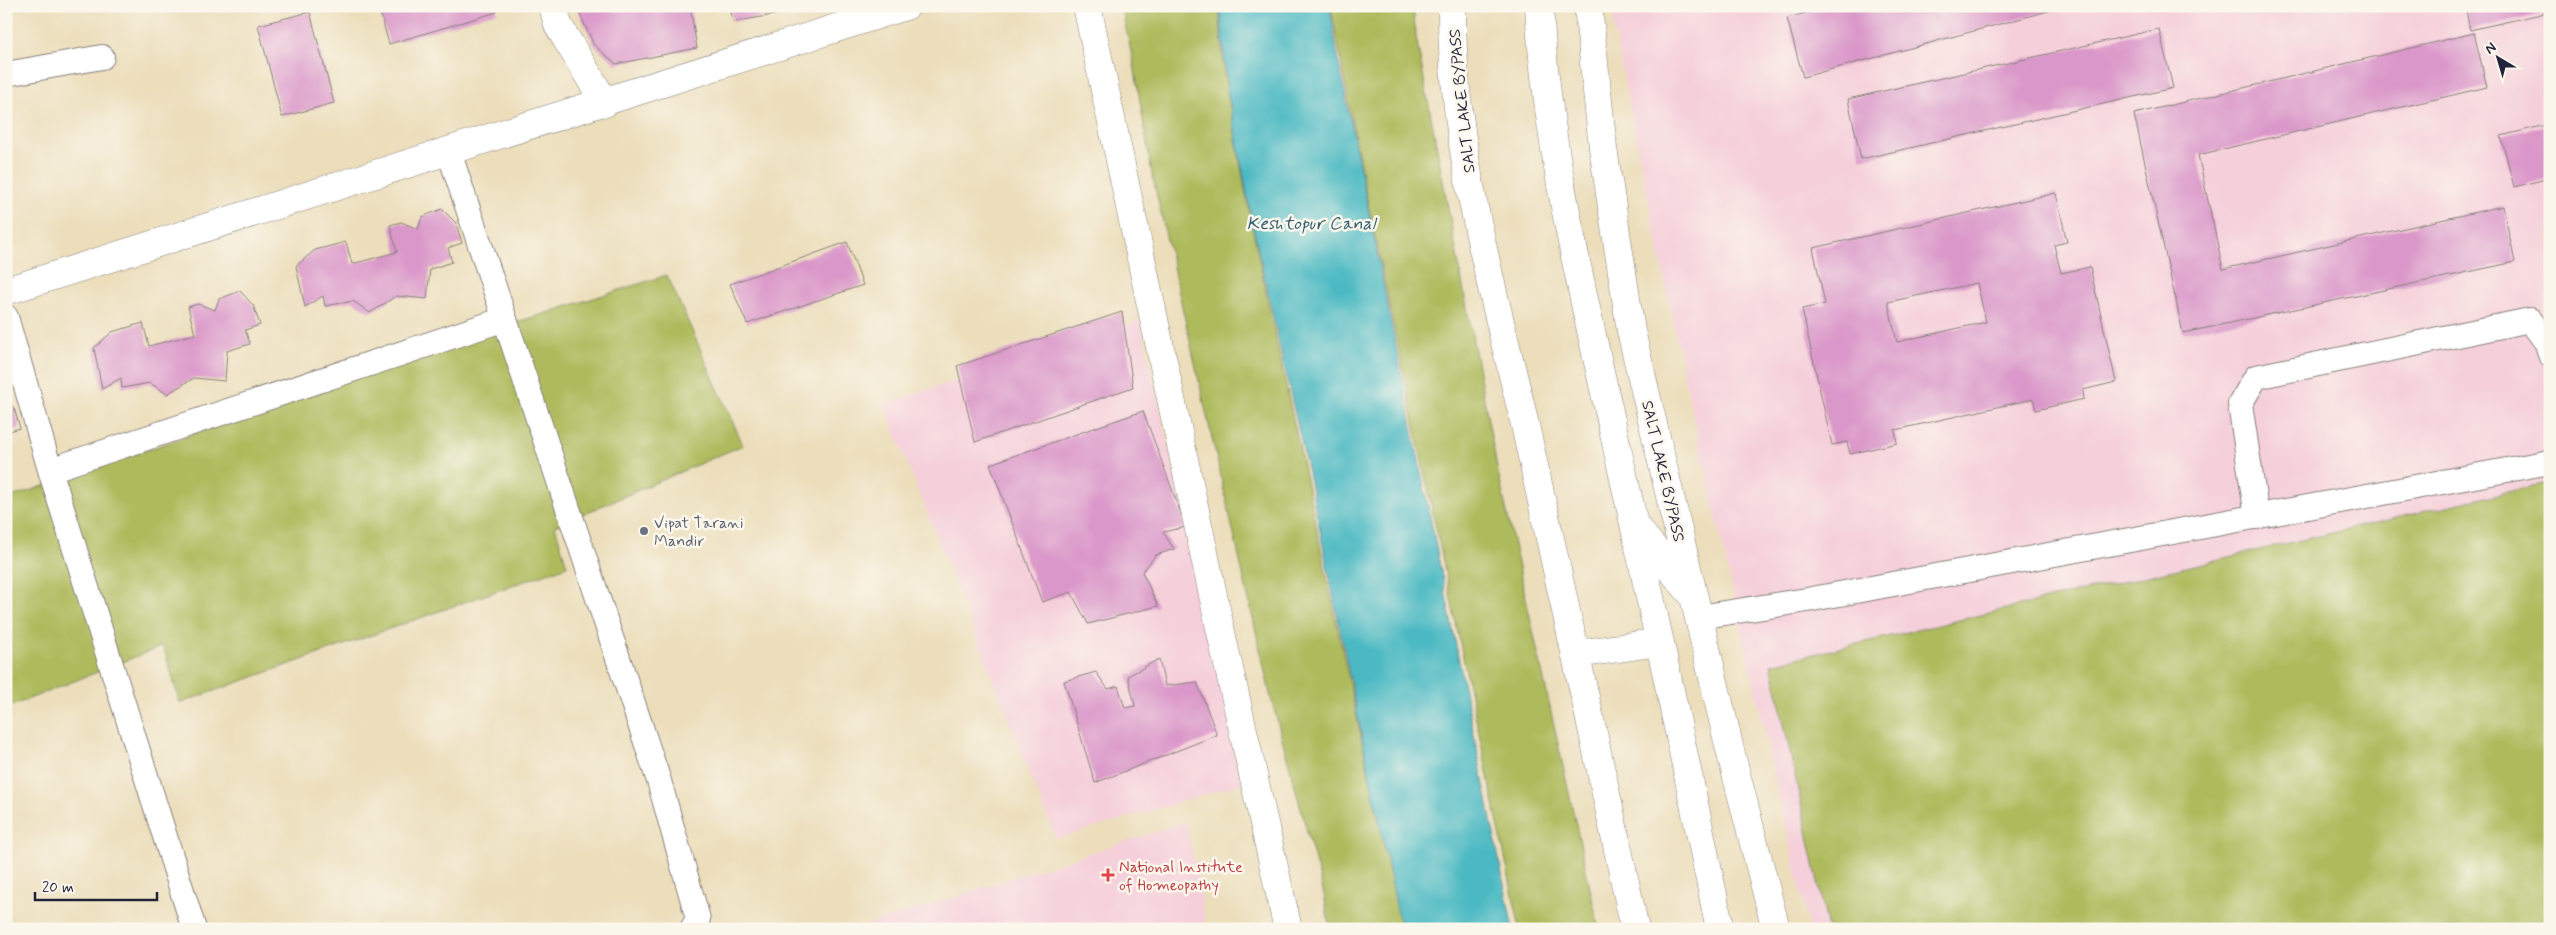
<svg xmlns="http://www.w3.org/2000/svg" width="2556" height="935" font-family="Mynerve,sans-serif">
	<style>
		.built { fill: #f5cfda }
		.green { fill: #aebb5d; stroke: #686e4c }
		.water { fill: #4bb9c3; stroke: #366e7f }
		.building { fill: #da97c9; fill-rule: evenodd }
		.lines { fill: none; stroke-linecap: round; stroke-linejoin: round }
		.lane-casing { stroke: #87807b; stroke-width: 26 }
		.street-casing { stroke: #87807b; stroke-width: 29 }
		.secondary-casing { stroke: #87807b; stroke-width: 29 }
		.primary-casing { stroke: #87807b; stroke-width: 29 }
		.lane { stroke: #fff; stroke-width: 24 }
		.street { stroke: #fff; stroke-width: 28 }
		.secondary { stroke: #fff; stroke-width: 28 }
		.primary { stroke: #fff; stroke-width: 28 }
		.worship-dot { fill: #6b7280; stroke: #fbf7ec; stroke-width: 2 }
		.health-dot { fill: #e0444e; stroke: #fbf7ec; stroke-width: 2 }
		.labels { text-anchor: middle; stroke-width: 5; stroke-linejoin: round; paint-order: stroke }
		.street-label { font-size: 16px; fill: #22223b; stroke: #fbf7ec }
		.worship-label { font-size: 16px; fill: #5b616d; stroke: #fbf7ec; text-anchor: start }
		.health-label { font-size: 16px; fill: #be3a42; stroke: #fbf7ec; text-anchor: start }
		.water-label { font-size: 18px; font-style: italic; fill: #325e71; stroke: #fbf7ec }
	</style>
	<rect width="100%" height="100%" fill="#fbf7ec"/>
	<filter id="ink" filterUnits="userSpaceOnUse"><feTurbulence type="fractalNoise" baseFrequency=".02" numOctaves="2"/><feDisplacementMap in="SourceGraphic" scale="10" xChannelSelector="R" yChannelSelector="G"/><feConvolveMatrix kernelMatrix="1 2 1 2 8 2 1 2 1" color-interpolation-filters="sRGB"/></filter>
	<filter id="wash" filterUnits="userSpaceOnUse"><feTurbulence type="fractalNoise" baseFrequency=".0096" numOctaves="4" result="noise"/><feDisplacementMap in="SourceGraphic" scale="20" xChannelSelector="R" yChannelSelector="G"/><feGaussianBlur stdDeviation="1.12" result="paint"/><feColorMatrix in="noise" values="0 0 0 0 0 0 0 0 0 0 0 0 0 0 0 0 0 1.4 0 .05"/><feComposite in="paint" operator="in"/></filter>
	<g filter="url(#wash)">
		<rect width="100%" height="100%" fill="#ecdebb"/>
		<path class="built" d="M1613,6h937v923h-741l-122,-540 -73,-358z
			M1140,321l104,462 -188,56 -172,-435z
			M1186,822l21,107h-352z"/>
		<path class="green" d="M1121,6h98l5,66 26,145 152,712h-72l-6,-35 -53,-196 -119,-524 -17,-104z
			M1331,6h82l3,31 81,431 102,461h-79l-159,-759z
			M667,275l76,170 -188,81 12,40 -387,137 -17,-57 -157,62v-209l502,-174z
			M2550,482v447h-722l-57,-265z"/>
		<path class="water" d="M1220,6h110l8,53 175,870h-112l-93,-457 -54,-241 -27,-142z"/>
		<g id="blocks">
			<path class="building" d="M378,6h117l2,6 -108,32z
				M604,6h86l7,42 -81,16 -22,-19 -16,-35z
				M730,6h88v1l-85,15z
				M1832,6h231v1l-260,70 -16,-59z
				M2465,6h85v6l-80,18z
				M310,12l24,91 -52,14 -24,-92z
				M2159,29l14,59 -312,71 -13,-60z
				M2474,33l13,54 -289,68 25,114 280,-63 12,56 -332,71 -49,-219z
				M2550,124v54l-36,9 -13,-51z
				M2056,193l11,49 -13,3 7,28 29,-6 26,115 -33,8 1,9 -48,11 -3,-11 -138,31 2,13 -47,11 -3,-12 -15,3 -30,-136 23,-5 -12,-56zM1977,283l9,39 -89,20 -9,-40z
				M442,209l14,14 6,20 -14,5 4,14 -22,7 -3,30 -31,-3 -26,17 -17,-12 -28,5 -2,-10 -18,11 -9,-41 19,-16 31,-8 6,22 45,-12 -7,-27 11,-3 17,7 4,-12z
				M847,242l16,43 -116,39 -17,-40z
				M240,291l13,14 7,20 -15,5 5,14 -23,7 -2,30 -31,-3 -27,16 -17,-11 -28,5 -1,-10 -19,11 -8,-41 18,-16 31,-9 6,23 46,-12 -7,-27 10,-3 17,6 4,-11z
				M1122,312l11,75 -158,55 -18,-76z
				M6,400l8,8 6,20 -14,4z
				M1143,411l43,116 -23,5 11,17 -18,6 -14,17 16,34 -70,18 -17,-32 -29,10 -52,-138z
				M1159,659l6,27 32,-4 20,53 -122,48 -31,-102 32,-9 12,17 10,-3 7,22 10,-2 -7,-30z"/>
		</g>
	</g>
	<g filter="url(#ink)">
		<use href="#blocks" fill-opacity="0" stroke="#87807b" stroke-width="1"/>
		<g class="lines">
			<defs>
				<path id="lane" d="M6,74l96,-17
					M449,152l210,629 39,138 -6,10
					M6,317l44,153 144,459
					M50,470l455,-151
					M2257,517l-17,-113 16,-27 274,-57 17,23 3,11
					M1699,617l108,-17 743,-138"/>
				<path id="street" d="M553,6l5,19 47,78
					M6,291l900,-285"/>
				<path id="secondary" d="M1087,6l138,645 63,278"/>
				<path id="primary" d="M1452,6c-1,142 41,282 73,419 38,167 74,336 110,504
					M1539,6c8,145 44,287 75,428 37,165 72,329 106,495
					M1588,6l15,142 28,183 100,423 45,175
					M1636,527l54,65
					M1577,654l83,-12"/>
			</defs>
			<use href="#lane" class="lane-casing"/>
			<use href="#street" class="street-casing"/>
			<use href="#secondary" class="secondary-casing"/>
			<use href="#primary" class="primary-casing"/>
			<use href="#lane" class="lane"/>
			<use href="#street" class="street"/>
			<use href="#secondary" class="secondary"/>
			<use href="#primary" class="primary"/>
		</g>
	</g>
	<circle class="worship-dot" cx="644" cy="531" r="5"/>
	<path class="health-dot" d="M1105.5 867.5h5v5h5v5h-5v5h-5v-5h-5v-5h5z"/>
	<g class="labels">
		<g class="street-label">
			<text transform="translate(1461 101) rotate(-96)" y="6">SALT LAKE BYPASS</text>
			<text transform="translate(1664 471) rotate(77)" y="6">SALT LAKE BYPASS</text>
		</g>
		<g class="worship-label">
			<text x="654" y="528">Vipat Tarani<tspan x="654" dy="18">Mandir</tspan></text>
		</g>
		<g class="health-label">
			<text x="1119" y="872">National Institute<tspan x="1119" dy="18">of Homeopathy</tspan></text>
		</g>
		<g class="water-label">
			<text x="1311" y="229">Keshtopur Canal</text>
		</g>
	</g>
	<rect width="2556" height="935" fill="none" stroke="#fbf7ec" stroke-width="25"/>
	<g transform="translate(2498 58) rotate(322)" stroke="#fbf7ec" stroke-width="4" paint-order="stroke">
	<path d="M0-4L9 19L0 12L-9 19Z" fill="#22223b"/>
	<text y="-8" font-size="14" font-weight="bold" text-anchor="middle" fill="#22223b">N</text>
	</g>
	<path d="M35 892v8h122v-8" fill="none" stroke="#22223b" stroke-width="2.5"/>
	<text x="42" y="892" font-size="15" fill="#22223b" stroke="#fbf7ec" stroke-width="4" paint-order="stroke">20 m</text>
</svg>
